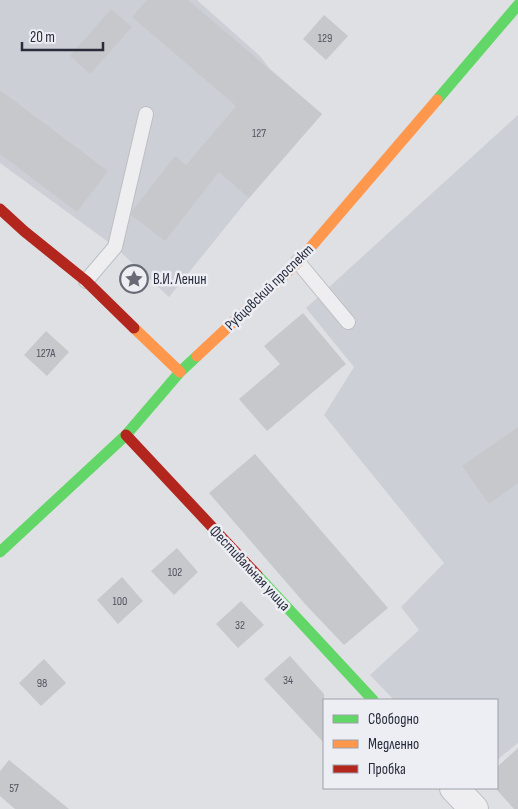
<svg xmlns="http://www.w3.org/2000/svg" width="518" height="809" font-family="'Sofia Sans Condensed',sans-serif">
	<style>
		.built { fill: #cdcfd7 }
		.building { fill: #c7c8cc }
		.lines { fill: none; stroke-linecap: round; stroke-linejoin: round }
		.lane-casing { stroke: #bdbec2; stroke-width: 16 }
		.street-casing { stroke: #bdbec2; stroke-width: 30 }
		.lane { stroke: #eeeef0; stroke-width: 14 }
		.street { stroke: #eeeef0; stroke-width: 28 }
		.fast { stroke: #63d668; stroke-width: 11 }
		.slow { stroke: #ff974d; stroke-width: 11 }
		.jam { stroke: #b3261e; stroke-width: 11 }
		.labels { text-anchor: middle; stroke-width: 5; stroke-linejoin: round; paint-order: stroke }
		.number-label { font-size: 12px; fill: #505460 }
		.poi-label { font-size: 15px; fill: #282c3b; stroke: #eceef4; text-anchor: start }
		.street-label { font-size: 15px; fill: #282c3b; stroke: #eceef4 }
	</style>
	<rect width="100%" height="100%" fill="#dfe0e4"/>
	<path class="built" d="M0,0h197l63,56 9,12 53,46 -73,84 -80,99 -54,-50 -115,-84z
		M518,115v628l-21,17v-60h-103l-24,-25 49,-45 -18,-23 43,-44 -120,-148 30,-48 -48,-59z"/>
	<path class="building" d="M147,0h41l134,114 -73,84 -30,-26 -54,69 -34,-26 1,-4 43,-55 11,9 50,-59 -104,-89z
		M111,9l21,18 -42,47 -20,-18z
		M324,15l24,21 -22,24 -23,-21z
		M0,90l108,81 -31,41 -77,-58z
		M303,313l43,51 -79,67 -28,-32 41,-35 -16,-18z
		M46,331l23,21 -22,24 -23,-21z
		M518,427v56l-29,21 -27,-38z
		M255,454l133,154 -44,37 -38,-40 -97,-112z
		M177,548l21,24 -24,23 -23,-24z
		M122,577l21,24 -25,23 -21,-24z
		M241,601l23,24 -26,23 -22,-24z
		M290,656l34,38v49l-60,-64z
		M44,659l22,24 -25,23 -22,-23z
		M518,748v61h-4l-17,-19v-23z
		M9,760l60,49h-54l-15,-13v-25z"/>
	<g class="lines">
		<defs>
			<path id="lane" d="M298,262l50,60
				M86,281l29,-34 31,-133"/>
			<path id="street" d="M454,788l20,21"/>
		</defs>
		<use href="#lane" class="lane-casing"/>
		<use href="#street" class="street-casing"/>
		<use href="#lane" class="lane"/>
		<use href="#street" class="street"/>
		<path class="fast" d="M437,100l81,-95
			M0,552l126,-117 54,-63 17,-16
			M257,575l116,125"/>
		<path class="slow" d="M134,328l46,44
			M197,356l101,-94 139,-162"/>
		<path class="jam" d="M0,209l24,22 62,50 48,47
			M126,435l131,140"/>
	</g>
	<defs>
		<symbol id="sight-ring" viewBox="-11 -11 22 22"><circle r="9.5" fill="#eceef4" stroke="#686b76" stroke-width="1.5"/><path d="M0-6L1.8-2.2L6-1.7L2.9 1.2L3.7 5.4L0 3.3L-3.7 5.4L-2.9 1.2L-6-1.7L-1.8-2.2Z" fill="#686b76"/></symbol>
	</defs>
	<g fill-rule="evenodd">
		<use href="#sight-ring" x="118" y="263" width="32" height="32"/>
	</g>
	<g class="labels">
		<g class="number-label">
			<text x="325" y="42">129</text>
			<text x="259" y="137">127</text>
			<text x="46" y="357">127А</text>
			<text x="175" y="576">102</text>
			<text x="120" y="605">100</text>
			<text x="240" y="629">32</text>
			<text x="288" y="684">34</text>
			<text x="42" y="687">98</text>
			<text x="14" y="792">57</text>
		</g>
		<g class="poi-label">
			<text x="153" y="284">В.И. Ленин</text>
		</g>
		<g class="street-label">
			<text transform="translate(269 287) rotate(-44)" y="5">Рубцовский проспект</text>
			<text transform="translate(250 568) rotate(47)" y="5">Фестивальная улица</text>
		</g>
	</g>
	<rect x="323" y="699" width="175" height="90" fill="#eceef4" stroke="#9ea0aa"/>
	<rect x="333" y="715" width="25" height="8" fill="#63d668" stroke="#9ea0aa"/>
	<text x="368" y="724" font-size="15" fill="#282c3b">Свободно</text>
	<rect x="333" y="740" width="25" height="8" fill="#ff974d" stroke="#9ea0aa"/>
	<text x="368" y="749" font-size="15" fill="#282c3b">Медленно</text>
	<rect x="333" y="765" width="25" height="8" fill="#b3261e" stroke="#9ea0aa"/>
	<text x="368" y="774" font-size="15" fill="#282c3b">Пробка</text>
	<path d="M22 42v8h81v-8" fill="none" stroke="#282c3b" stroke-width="2.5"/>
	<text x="30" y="42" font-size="15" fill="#282c3b" stroke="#eceef4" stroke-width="4" paint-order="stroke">20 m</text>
</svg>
